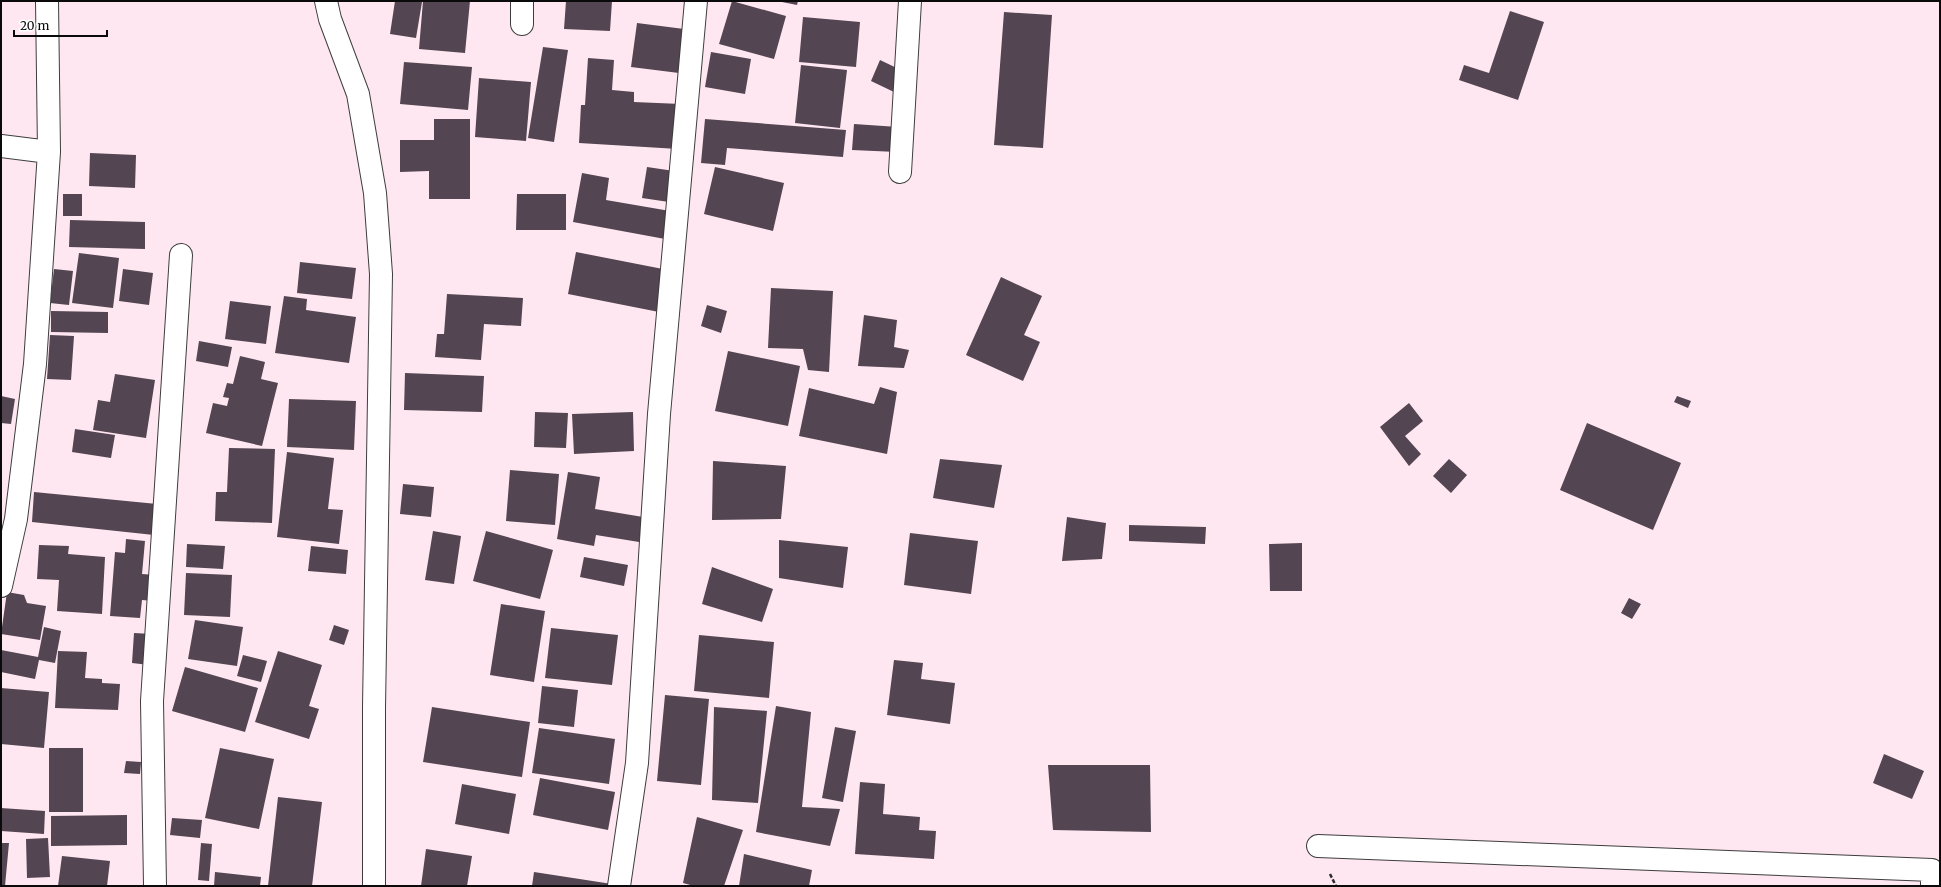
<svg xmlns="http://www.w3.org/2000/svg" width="1941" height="887" font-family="Merriweather,serif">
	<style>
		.building { fill: #534551 }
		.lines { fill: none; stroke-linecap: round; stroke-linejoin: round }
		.street-casing { stroke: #3d3d3d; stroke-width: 24 }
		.path { stroke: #2c2c2c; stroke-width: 2.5; stroke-dasharray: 4 2; stroke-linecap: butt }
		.street { stroke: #fff; stroke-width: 22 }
	</style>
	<rect width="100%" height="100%" fill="#ffe7f1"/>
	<path class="building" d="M395,1l27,1 -6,36 -26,-4z
		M423,1h47l-5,52 -46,-4z
		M566,1h46l-2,30 -46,-2z
		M732,1l54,15 -12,43 -55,-15z
		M777,1h21l-1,4z
		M1510,11l34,11 -26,78 -59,-20 5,-15 25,8z
		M1004,12l48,3 -9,133 -49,-3z
		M803,17l57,5 -4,45 -57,-5z
		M637,23l55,7 -5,44 -56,-7z
		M543,47l25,3 -14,92 -26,-4z
		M711,52l40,7 -6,35 -40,-7z
		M588,58l26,2 -2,30 22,2v10l47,2 -3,45 -99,-6 2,-38h4z
		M880,60l23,11 -9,21 -23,-11z
		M404,62l68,5 -4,43 -68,-6z
		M801,65l46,5 -7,58 -45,-5z
		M479,78l52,4 -5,59 -51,-4z
		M434,119h36v80h-41v-28l-29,1v-32h34z
		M705,119l141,11 -3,27 -116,-9 -2,17 -24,-2z
		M854,124l44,3 -1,25 -45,-2z
		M90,153l46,2 -1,33 -46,-2z
		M647,167l27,4 -5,31 -27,-4z
		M715,167l69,16 -11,48 -69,-17z
		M582,173l27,5 -3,22 64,11 -5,28 -92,-17z
		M63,194h19v22h-19z
		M517,194h49v36h-50z
		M70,220l75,2v27l-76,-2z
		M576,252l92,18 -9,42 -91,-18z
		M79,253l40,5 -6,50 -41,-5z
		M300,262l56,6 -4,31 -55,-6z
		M54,269l19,2 -4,34 -19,-2z
		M123,269l30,4 -4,32 -30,-4z
		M1001,277l41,19 -18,39 16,7 -17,39 -57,-26z
		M771,288l62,3 -4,81 -21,-2 -5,-21 -35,-1z
		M447,294l76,4 -2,28 -37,-2 -3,36 -46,-3 2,-23h7z
		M284,296l23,3 -1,11 50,7 -7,46 -74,-10z
		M230,301l41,5 -5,38 -41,-5z
		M707,305l20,6 -6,22 -20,-7z
		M51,311l57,1v21l-57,-1z
		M864,315l33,5 -3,27 15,3 -5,18 -46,-2z
		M50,335l24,1 -3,44 -24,-1z
		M199,341l33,6 -4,20 -32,-6z
		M728,351l72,15 -12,60 -73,-15z
		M240,356l25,6 -4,17 17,4 -16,63 -56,-13 7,-30 14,3 2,-8 -6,-1 4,-14 6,1z
		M405,373l79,3 -2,36 -78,-2z
		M115,374l40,6 -9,58 -53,-8 5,-30 12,2z
		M880,387l17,5 -10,62 -88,-18 10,-48 65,16z
		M1,396l14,3 -4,25 -10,-1z
		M1677,396l14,5 -3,7 -14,-6z
		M289,399l67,2 -2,49 -67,-3z
		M1409,403l14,18 -18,15 16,18 -12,12 -29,-39z
		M535,412l33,1 -2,35 -32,-1z
		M633,412l1,39 -60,3 -2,-40z
		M1587,423l94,40 -28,67 -93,-40z
		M75,429l40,6 -4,23 -39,-6z
		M229,448l46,1 -3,74 -57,-2 1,-29h11z
		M287,452l47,6 -6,51 15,1 -4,34 -62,-7z
		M940,459l62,6 -8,43 -61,-10z
		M1449,459l18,16 -16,18 -18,-17z
		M713,461l73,5 -5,53 -69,1z
		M510,470l49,4 -4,51 -49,-4z
		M568,472l32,5 -5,32 48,8 -4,25 -43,-7 -2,11 -37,-7z
		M403,484l31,3 -3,30 -31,-3z
		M34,492l123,12 -3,31 -122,-13z
		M1067,517l39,6 -4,36 -40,2z
		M1129,525l77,2 -1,17 -76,-3z
		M433,531l28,5 -7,48 -29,-4z
		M486,531l67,19 -13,49 -67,-18z
		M910,533l68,8 -7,53 -67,-9z
		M126,539l19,2 -3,33 14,1 -2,26 -12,-1 -2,18 -30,-2 5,-64 10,1z
		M779,540l69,7 -5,41 -64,-10z
		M1302,543v48h-32l-1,-47z
		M187,544l38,2 -2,23 -37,-2z
		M39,545l30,1 -1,8 37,3 -3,57 -45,-3 2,-31 -22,-1z
		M311,546l37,4 -2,24 -38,-3z
		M584,557l44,8 -4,21 -44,-9z
		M712,567l61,22 -11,33 -60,-18z
		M186,573l46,2 -2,42 -46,-2z
		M7,592l17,3 3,8 19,3 -6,34 -39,-6z
		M1629,598l12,6 -9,15 -11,-6z
		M501,604l44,7 -11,71 -44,-7z
		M195,620l48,7 -6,39 -49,-7z
		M334,625l15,5 -5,15 -15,-5z
		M44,627l17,4 -6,32 -16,-3 -4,19 -34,-7v-22l37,7z
		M551,628l67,7 -6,50 -67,-7z
		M134,633l18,1 -3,31 -17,-2z
		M699,635l75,7 -5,56 -75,-7z
		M58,651l29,1 -2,26 17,1v4l18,1 -2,26 -63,-2z
		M278,651l44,14 -13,41 10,3 -10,30 -54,-17z
		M243,655l24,6 -6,21 -24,-6z
		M894,660l29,3 -2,16 34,4 -5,41 -63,-9z
		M185,667l73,21 -13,44 -73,-21z
		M542,686l36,4 -4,37 -36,-4z
		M1,688l48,4 -5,56 -43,-4z
		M665,695l44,4 -8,86 -44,-4z
		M776,706l35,6 -9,95 38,2 -10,37 -74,-14z
		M432,707l98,15 -8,55 -99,-15z
		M714,707l53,4 -9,92 -46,-3z
		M835,727l21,4 -13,71 -21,-4z
		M539,728l76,11 -6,45 -77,-11z
		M49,748h34v64h-34z
		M220,748l54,11 -15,70 -54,-11z
		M1884,754l40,17 -12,28 -39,-16z
		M126,761l15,1 -1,12 -16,-1z
		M1048,765h102l1,67 -98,-2z
		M540,778l75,14 -7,38 -75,-15z
		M860,782l25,2 -2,30 37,3 -1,13 17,1 -2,28 -79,-5z
		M462,784l54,10 -7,40 -54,-10z
		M278,797l44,5 -10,84h-44z
		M1,808l44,3 -1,23 -43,-3z
		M127,815v30l-76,1v-30z
		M697,817l46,13 -19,56h-30l-11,-3z
		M172,818l30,2 -2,18 -30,-3z
		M48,838l2,39 -23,1 -1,-39z
		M1,843h8l-4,43h-4z
		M201,843l11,1 -3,37 -11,-1z
		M426,849l46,7 -5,30h-46z
		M744,854l68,16 -3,16h-70z
		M62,856l48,5 -3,25h-49z
		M215,872l46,5 -1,9h-46z
		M534,872l78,12v2h-80z"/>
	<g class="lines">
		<defs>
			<path id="street" d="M47,1l2,151
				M326,1l4,18 28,75 17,99 6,81 -7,434v178
				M522,1v23
				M1,146l48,6 -14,212 -19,155 -15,67
				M900,172l10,-171
				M1318,846l614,24v16
				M155,886l-3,-185 29,-446
				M619,886l18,-123 22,-349 37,-413"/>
		</defs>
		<use href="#street" class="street-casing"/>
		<path class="path" d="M1330,874l6,12"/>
		<use href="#street" class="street"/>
	</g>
	<rect width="1941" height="887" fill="none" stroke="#0a0a0a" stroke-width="4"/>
	<path d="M14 30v6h93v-6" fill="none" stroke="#0a0a0a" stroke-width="2"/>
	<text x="20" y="30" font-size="12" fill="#0a0a0a" stroke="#ffffff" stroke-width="3" paint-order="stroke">20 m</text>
</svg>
